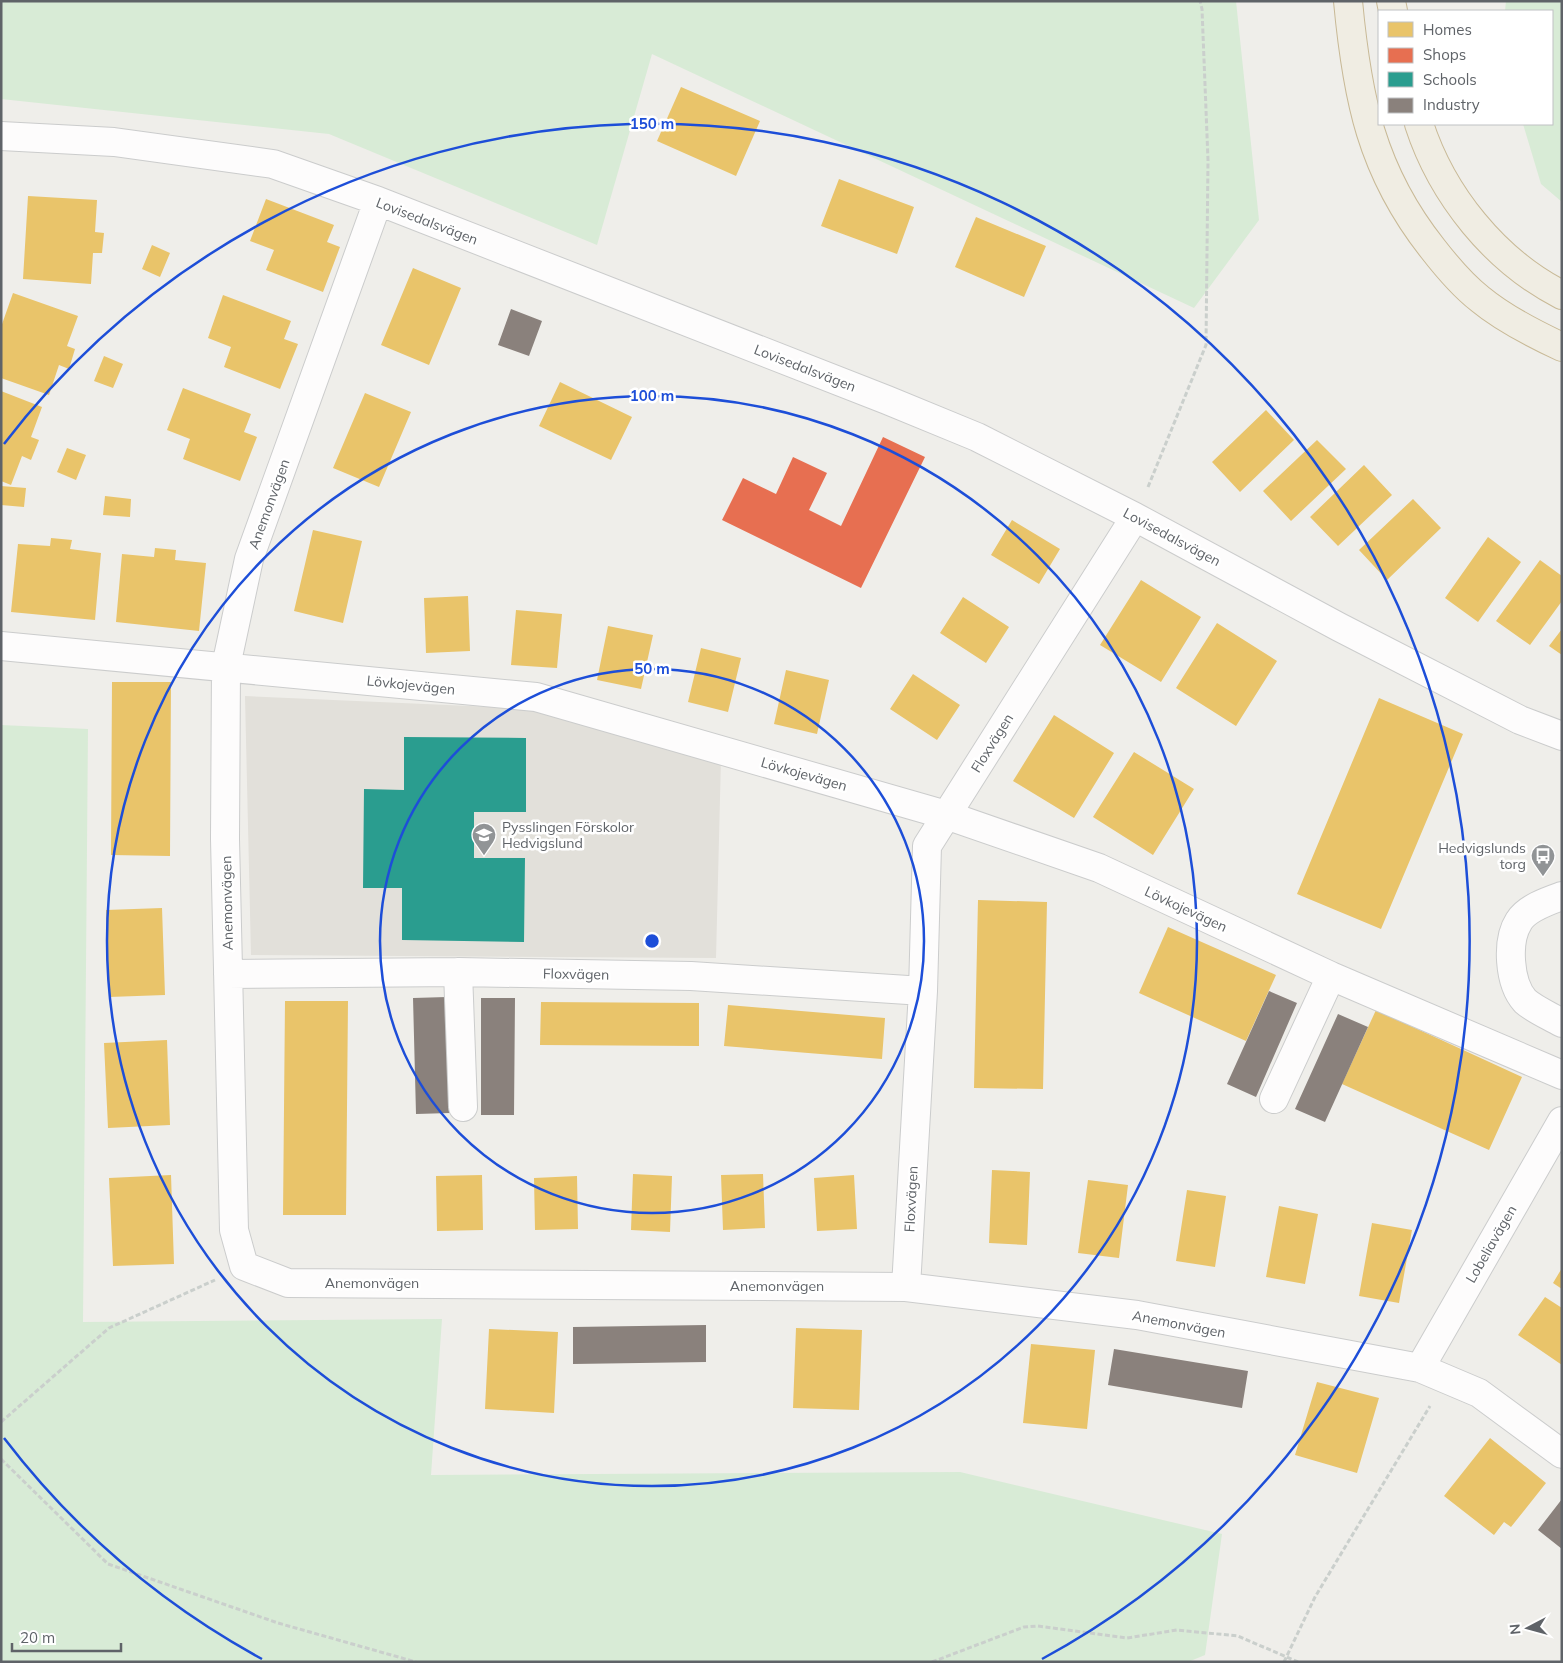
<svg xmlns="http://www.w3.org/2000/svg" width="1563" height="1663" font-family="Mulish,sans-serif">
	<style>
		.education { fill: #e2e0da }
		.green { fill: #d8ebd6 }
		.homes { fill: #e9c46a }
		.shops { fill: #e76f51 }
		.schools { fill: #2a9d8f }
		.industry { fill: #8a817c }
		.lines { fill: none; stroke-linecap: round; stroke-linejoin: round }
		.minor-casing { stroke: #cbcccc; stroke-width: 30 }
		.highway-casing { stroke: #c8b996; stroke-width: 30 }
		.path { stroke: #cacfcc; stroke-width: 3; stroke-dasharray: 5 2.5; stroke-linecap: butt }
		.minor { stroke: #fdfcfc; stroke-width: 28 }
		.highway { stroke: #f0ede3; stroke-width: 28 }
		.ring { fill: none; stroke: #1d4ed8; stroke-width: 2.5 }
		.labels { text-anchor: middle; stroke-width: 5; stroke-linejoin: round; paint-order: stroke }
		.street-label { font-size: 14px; fill: #5f6368; stroke: #fff }
		.poi-label { font-size: 14px; fill: #5f6368; stroke: #fff; text-anchor: start }
		.centre { fill: #1d4ed8; stroke: #fff; stroke-width: 2.5 }
		.ring-label { font-size: 15px; text-anchor: middle; font-weight: bold; fill: #1d4ed8; stroke: #fff; stroke-width: 5; stroke-linejoin: round; paint-order: stroke }
	</style>
	<rect width="100%" height="100%" fill="#efeeea"/>
	<path class="education" d="M245,696l294,13 182,49 -5,200 -465,-3z"/>
	<path class="green" d="M1,1h1235l23,219 -65,88 -542,-254 -55,191 -268,-111 -328,-35z
		M1506,1h56v201l-21,-18 -18,-60h29v-113h-47z
		M1,725l87,4 -5,593 359,-3 -11,156 529,-3 262,62 -17,121 -17,7h-1187z"/>
	<path class="homes" d="M681,87l79,34 -24,55 -79,-35z
		M839,179l75,28 -17,47 -76,-28z
		M28,196l69,4 -2,32 9,1 -2,20h-9l-2,31 -68,-5z
		M266,199l68,26 -7,17 13,5 -17,45 -57,-22 8,-20 -24,-9z
		M976,217l70,29 -22,51 -69,-30z
		M152,245l18,8 -10,24 -18,-8z
		M413,268l48,20 -32,77 -48,-20z
		M13,293l65,23 -11,30 8,3 -6,20 -10,-4 -10,30 -48,-17v-51z
		M223,295l68,26 -7,18 14,5 -18,45 -56,-22 7,-20 -23,-9z
		M104,356l19,8 -10,24 -19,-7z
		M560,382l72,35 -21,43 -72,-34z
		M183,388l68,26 -7,18 13,5 -17,44 -57,-22 7,-20 -23,-9z
		M1,391l41,16 -11,30 8,3 -8,20 -9,-4 -11,29 -10,-4z
		M365,393l46,19 -32,75 -46,-19z
		M1266,410l28,30 -54,52 -28,-30z
		M1317,440l29,29 -55,52 -28,-30z
		M67,448l19,7 -10,25 -19,-8z
		M1364,465l28,30 -54,51 -28,-29z
		M1,486l25,2 -2,19 -23,-2z
		M105,496l26,3 -1,18 -27,-2z
		M1413,499l28,29 -54,52 -28,-30z
		M1012,520l48,29 -21,35 -48,-29z
		M313,530l49,11 -19,82 -49,-12z
		M1488,537l33,25 -43,60 -33,-24z
		M51,538l21,2 -2,9 31,4 -6,67 -84,-8 7,-68 32,2z
		M155,548l21,2 -1,10 31,3 -7,68 -83,-9 6,-68 32,3z
		M1540,560l22,16v25l-32,44 -34,-24z
		M1141,580l60,37 -40,65 -61,-37z
		M468,596l2,55 -44,2 -2,-55z
		M963,597l46,30 -23,36 -46,-30z
		M516,610l46,4 -5,54 -46,-3z
		M1217,623l60,38 -41,65 -60,-38z
		M608,626l45,9 -12,54 -44,-9z
		M1562,629v26l-13,-9z
		M701,648l40,10 -13,54 -40,-10z
		M786,670l43,10 -12,54 -43,-10z
		M913,674l47,31 -23,35 -47,-31z
		M112,682h59l-1,174 -59,-1z
		M1379,698l84,36 -82,195 -84,-35z
		M1054,715l60,38 -40,65 -61,-37z
		M1134,752l60,37 -41,66 -60,-38z
		M978,900l69,2 -4,187 -69,-1z
		M162,908l3,87 -56,2 -3,-87z
		M1168,927l108,48 -30,66 -107,-48z
		M285,1001h63l-2,214h-63z
		M541,1002l158,1v43l-159,-1z
		M728,1005l157,13 -3,41 -158,-13z
		M1376,1010l146,67 -33,73 -147,-66z
		M167,1040l3,85 -62,3 -4,-85z
		M992,1170l38,2 -3,73 -38,-2z
		M633,1174l39,2 -2,56 -39,-2z
		M763,1174l2,54 -42,2 -2,-55z
		M171,1175l3,89 -61,2 -4,-88z
		M482,1175l1,55 -46,1 -1,-55z
		M854,1175l3,54 -40,2 -3,-53z
		M577,1176l1,53 -43,1 -1,-52z
		M1088,1180l40,5 -9,73 -41,-5z
		M1187,1190l39,6 -11,71 -39,-6z
		M1279,1206l39,8 -13,70 -39,-7z
		M1372,1223l40,7 -13,73 -40,-7z
		M1562,1268v21l-9,-6z
		M1545,1297l17,11v57l-44,-30z
		M796,1328l66,2 -3,80 -66,-2z
		M489,1329l69,3 -4,81 -69,-4z
		M1031,1344l64,6 -8,79 -64,-6z
		M1317,1382l62,16 -22,75 -62,-18z
		M1490,1438l56,45 -35,44 -7,-5 -10,13 -50,-39z"/>
	<path class="shops" d="M883,437l42,20 -64,131 -139,-68 21,-42 33,16 17,-37 34,16 -18,37 32,16z"/>
	<path class="schools" d="M404,737l122,1v74h-52v46h51l-1,84 -122,-2v-52h-39l1,-99 40,1z"/>
	<path class="industry" d="M511,309l31,12 -13,35 -31,-11z
		M1269,991l28,12 -41,94 -29,-13z
		M447,997l3,116 -34,1 -3,-116z
		M481,998h34l-1,117h-33z
		M1338,1014l30,13 -43,95 -30,-13z
		M706,1325v37l-133,2v-37z
		M1114,1349l134,22 -6,37 -134,-23z
		M1562,1499v50l-24,-19z"/>
	<g class="lines">
		<defs>
			<path id="minor" d="M1,136l113,6 159,22 105,37 509,199 90,37 158,80 204,110 181,93 42,16
				M378,201l-129,358 -23,107 -1,173 9,391 10,36 44,17 618,4 231,28 283,53 59,25 83,61
				M1,646l535,51 410,118 153,53 232,108 231,99
				M1562,896c-14,5 -35,12 -43,25 -13,20 -10,62 6,80 10,9 25,15 37,22
				M458,972l5,135
				M228,974l230,-2 233,4 232,15
				M1274,1099l57,-123
				M906,1287l17,-296 4,-145 208,-329
				M1420,1368l142,-247"/>
			<path id="highway" d="M1348,1c9,96 23,170 85,248 14,18 29,36 47,50 24,20 54,35 82,48
				M1391,1l2,10
				M1419,124c23,71 76,137 143,171"/>
		</defs>
		<use href="#minor" class="minor-casing"/>
		<use href="#highway" class="highway-casing"/>
		<path class="path" d="M1148,487l58,-142 2,-185 -6,-151 -2,-8
			M1,1422l108,-94 106,-48
			M1,1459l107,105 170,59 138,39
			M932,1662l92,-35 14,-1 89,12 50,-8 61,6 60,26
			M1284,1662l31,-65 115,-191"/>
		<use href="#minor" class="minor"/>
		<use href="#highway" class="highway"/>
	</g>
	<g class="ring">
		<circle cx="652" cy="941" r="272"/>
		<circle cx="652" cy="941" r="545"/>
		<path d="M262 1659A817 817 0 0 1 4 1438M4 444A817 817 0 1 1 1042 1659"/>
	</g>
	<defs>
		<symbol id="school-pin" viewBox="-11 -11 22 30"><path d="M0 17L-7.5 6A9.5 9.5 0 1 1 7.5 6Z" fill="#919496" stroke="#fff"/><path d="M0-5L7-2L0 1L-7-2ZM-4 1L0 2.5L4 1V4Q0 6-4 4Z" fill="#fff"/></symbol>
		<symbol id="bus-pin" viewBox="-11 -11 22 30"><path d="M0 17L-7.5 6A9.5 9.5 0 1 1 7.5 6Z" fill="#919496" stroke="#fff"/><path d="M-5-6H5V4H4V6H2V4H-2V6H-4V4H-5ZM-3.5-4V0h7V-4ZM-3.5 1.2v1.5H-2V1.2ZM2 1.2v1.5H3.5V1.2Z" fill="#fff"/></symbol>
	</defs>
	<g fill-rule="evenodd">
		<use href="#school-pin" x="470" y="821" width="28" height="38"/>
		<use href="#bus-pin" x="1529" y="842" width="28" height="38"/>
	</g>
	<g class="labels">
		<g class="street-label">
			<text transform="translate(427 221) rotate(21)" y="5">Lovisedalsvägen</text>
			<text transform="translate(805 368) rotate(21)" y="5">Lovisedalsvägen</text>
			<text transform="translate(269 504) rotate(-70)" y="5">Anemonvägen</text>
			<text transform="translate(1172 537) rotate(28)" y="5">Lovisedalsvägen</text>
			<text transform="translate(411 685) rotate(6)" y="5">Lövkojevägen</text>
			<text transform="translate(992 743) rotate(-58)" y="5">Floxvägen</text>
			<text transform="translate(804 774) rotate(16)" y="5">Lövkojevägen</text>
			<text transform="translate(227 903) rotate(-91)" y="5">Anemonvägen</text>
			<text transform="translate(1186 909) rotate(25)" y="5">Lövkojevägen</text>
			<text transform="translate(576 974) rotate(1)" y="5">Floxvägen</text>
			<text transform="translate(911 1199) rotate(-87)" y="5">Floxvägen</text>
			<text transform="translate(1491 1244) rotate(-60)" y="5">Lobeliavägen</text>
			<text x="372" y="1288">Anemonvägen</text>
			<text x="777" y="1291">Anemonvägen</text>
			<text transform="translate(1179 1324) rotate(11)" y="5">Anemonvägen</text>
		</g>
		<g class="poi-label">
			<text x="502" y="832">Pysslingen Förskolor<tspan x="502" dy="16">Hedvigslund</tspan></text>
			<text x="1526" y="853" text-anchor="end">Hedvigslunds<tspan x="1526" dy="16">torg</tspan></text>
		</g>
	</g>
	<circle cx="652" cy="941" r="8" class="centre"/>
	<g class="ring-label">
		<text x="652" y="129">150 m</text>
		<text x="652" y="401">100 m</text>
		<text x="652" y="674">50 m</text>
	</g>
	<rect width="1563" height="1663" fill="none" stroke="#5f6368" stroke-width="5"/>
	<rect x="1378" y="10" width="175" height="115" fill="#ffffff" stroke="#bfc1c3"/>
	<rect x="1388" y="22" width="25" height="15" fill="#e9c46a" stroke="#bfc1c3"/>
	<text x="1423" y="35" font-size="15" fill="#5f6368">Homes</text>
	<rect x="1388" y="48" width="25" height="15" fill="#e76f51" stroke="#bfc1c3"/>
	<text x="1423" y="60" font-size="15" fill="#5f6368">Shops</text>
	<rect x="1388" y="72" width="25" height="15" fill="#2a9d8f" stroke="#bfc1c3"/>
	<text x="1423" y="85" font-size="15" fill="#5f6368">Schools</text>
	<rect x="1388" y="98" width="25" height="15" fill="#8a817c" stroke="#bfc1c3"/>
	<text x="1423" y="110" font-size="15" fill="#5f6368">Industry</text>
	<g transform="translate(1528 1628) rotate(264)" stroke="#ffffff" stroke-width="4" paint-order="stroke">
	<path d="M0-4L9 19L0 12L-9 19Z" fill="#5f6368"/>
	<text y="-8" font-size="14" font-weight="bold" text-anchor="middle" fill="#5f6368">N</text>
	</g>
	<path d="M12 1643v8h109v-8" fill="none" stroke="#5f6368" stroke-width="2.5"/>
	<text x="20" y="1643" font-size="15" fill="#5f6368" stroke="#ffffff" stroke-width="4" paint-order="stroke">20 m</text>
</svg>
